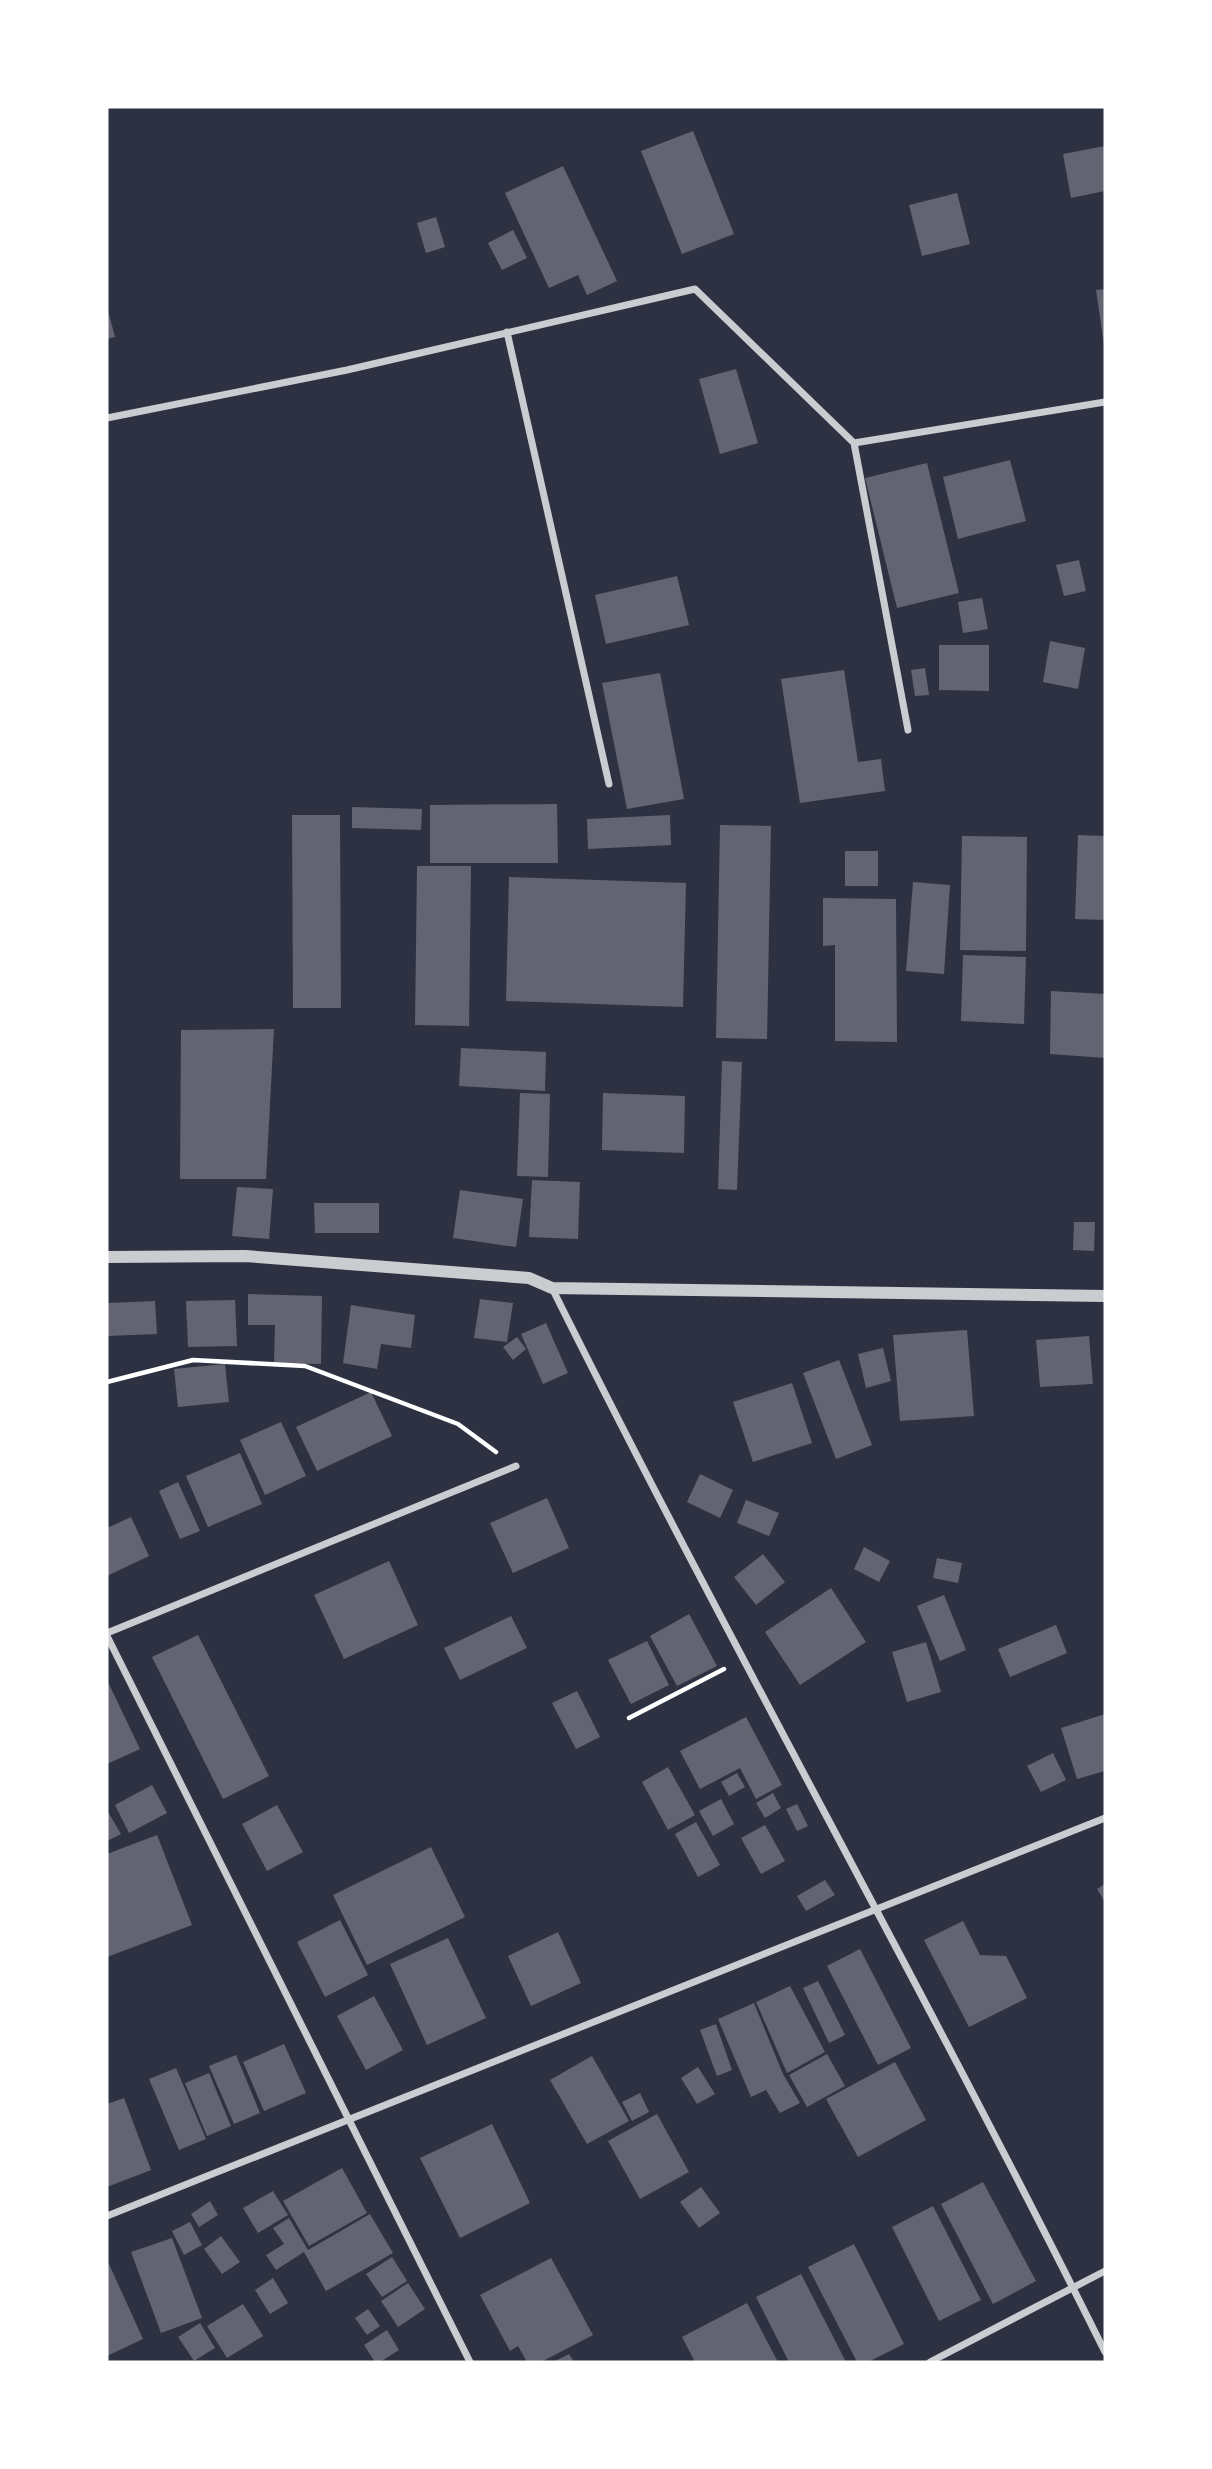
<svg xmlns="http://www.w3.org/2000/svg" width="1212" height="2469" font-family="'Sofia Sans Condensed',sans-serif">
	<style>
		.building { fill: #626471 }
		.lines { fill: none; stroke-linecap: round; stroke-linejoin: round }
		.path { stroke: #fff; stroke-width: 4.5 }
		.minor { stroke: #caccd0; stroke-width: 7 }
		.tertiary { stroke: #caccd0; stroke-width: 12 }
	</style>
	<rect width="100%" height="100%" fill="#2d3142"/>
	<path class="building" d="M693,131l41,103 -52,20 -41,-103z
		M1105,146v45l-34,7 -8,-44z
		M563,166l54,115 -30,14 -9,-20 -29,13 -44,-95z
		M957,193l13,51 -48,12 -13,-51z
		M436,217l9,30 -19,6 -9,-30z
		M513,230l14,28 -25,12 -14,-27z
		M1105,289v55l-1,1 -8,-55z
		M107,307l8,30 -8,2z
		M736,369l22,74 -38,11 -21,-75z
		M1010,460l16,61 -68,18 -15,-62z
		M927,463l32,130 -62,15 -32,-130z
		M1079,560l7,31 -22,5 -8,-31z
		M677,576l12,49 -83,19 -11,-49z
		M982,598l6,31 -25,4 -5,-31z
		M1050,641l35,7 -7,41 -35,-7z
		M939,645h50v46l-50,-1z
		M925,668l4,27 -14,1 -4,-26z
		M844,670l14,92 23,-3 4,32 -85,12 -19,-124z
		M660,673l24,126 -57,10 -25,-126z
		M557,804l1,59h-128v-58z
		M352,807l70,2 -1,21 -69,-2z
		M292,815h48l1,193h-48z
		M670,815l1,30 -83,4 -1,-30z
		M720,825l51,1 -4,213 -51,-1z
		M1078,835l27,1v84l-30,-1z
		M962,836l65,1 -1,114 -66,-1z
		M845,851h33v35h-33z
		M417,866h54l-2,160 -54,-1z
		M509,877l177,6 -3,124 -177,-6z
		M913,882l37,3 -6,89 -38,-3z
		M823,898l73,1 1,143 -62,-1v-96l-12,1z
		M963,955l63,2 -2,67 -63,-3z
		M1051,991l54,3v64l-55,-4z
		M274,1029l-8,150h-86l1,-149z
		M461,1048l85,4 -1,39 -86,-5z
		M722,1061l20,1 -5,128 -19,-1z
		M520,1093l30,1 -2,83 -31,-1z
		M603,1093l82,3 -1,57 -82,-3z
		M532,1180l48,2 -2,57 -49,-2z
		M237,1187l36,2 -4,50 -37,-3z
		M460,1190l63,9 -7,48 -63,-9z
		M314,1203h65v30h-64z
		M1074,1222h21l-1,29 -21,-1z
		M248,1294l74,2 -1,68 -47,-1 1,-38h-27z
		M480,1299l33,4 -6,39 -33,-4z
		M235,1300l2,46 -49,1 -2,-46z
		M155,1301l2,33 -50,2v-33z
		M351,1305l64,10 -4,33 -30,-4 -4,25 -34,-6z
		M546,1323l22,50 -25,11 -22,-50z
		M967,1330l7,86 -74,5 -7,-86z
		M1089,1336l4,48 -53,3 -4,-47z
		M517,1337l9,12 -13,11 -10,-13z
		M883,1348l8,33 -25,7 -8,-34z
		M839,1360l33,85 -36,14 -33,-86z
		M225,1364l4,38 -51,5 -4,-38z
		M792,1383l20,60 -59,19 -20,-60z
		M371,1392l21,44 -75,35 -21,-44z
		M281,1422l25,54 -41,19 -25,-55z
		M240,1453l22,51 -54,23 -22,-51z
		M700,1474l33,16 -13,28 -33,-16z
		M178,1482l22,49 -20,8 -21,-48z
		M547,1498l22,50 -56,25 -23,-50z
		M746,1500l33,13 -10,23 -32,-13z
		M131,1517l18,39 -42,20v-48z
		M864,1547l26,14 -11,21 -25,-13z
		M763,1554l22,28 -29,23 -22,-28z
		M937,1558l25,5 -4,20 -25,-5z
		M389,1561l29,64 -74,34 -30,-64z
		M831,1588l35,54 -66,43 -35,-53z
		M944,1595l22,55 -26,11 -23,-55z
		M689,1614l28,52 -40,20 -27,-50z
		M511,1616l16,32 -67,32 -16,-32z
		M1056,1625l11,28 -57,24 -12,-28z
		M198,1635l71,141 -46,23 -71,-142z
		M647,1641l22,44 -38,19 -23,-44z
		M926,1642l15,50 -34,10 -15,-50z
		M107,1680l33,69 -33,15z
		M577,1691l23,46 -24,12 -24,-46z
		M1105,1714v57l-28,8 -16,-51z
		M746,1717l36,68 -26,14 -16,-31 -40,21 -20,-38z
		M1053,1753l13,27 -25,12 -14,-26z
		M668,1767l27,48 -27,15 -26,-48z
		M737,1773l8,14 -16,9 -8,-14z
		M152,1785l15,28 -38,20 -14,-28z
		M773,1793l8,15 -16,10 -9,-15z
		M721,1799l13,25 -21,12 -14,-25z
		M797,1804l11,22 -11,5 -11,-22z
		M277,1805l26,47 -36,19 -25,-47z
		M107,1810l14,24 -14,7z
		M696,1822l24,43 -22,12 -23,-43z
		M765,1825l20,36 -24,13 -20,-36z
		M157,1835l35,90 -85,32v-103z
		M431,1847l34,70 -98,48 -34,-70z
		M825,1880l10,15 -29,16 -9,-15z
		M1105,1884v18l-8,-13z
		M340,1920l28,55 -43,22 -28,-55z
		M963,1921l17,34 26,1 21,42 -58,29 -45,-87z
		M558,1932l23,51 -50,23 -23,-50z
		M448,1938l38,80 -59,27 -37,-81z
		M860,1949l51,99 -33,17 -51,-99z
		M818,1981l27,54 -16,8 -26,-55z
		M790,1986l35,66 -38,21 -31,-71z
		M374,1996l29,54 -37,20 -29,-54z
		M754,2003l29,71 17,29 -20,10 -14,-23 -15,7 -33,-78z
		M716,2024l16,46 -15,6 -17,-46z
		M284,2044l22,49 -42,18 -21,-49z
		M827,2054l18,32 -38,21 -18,-32z
		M236,2055l24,58 -26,11 -25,-58z
		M592,2056l37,65 -42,23 -37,-64z
		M895,2062l31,58 -68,37 -32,-58z
		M698,2067l17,27 -18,10 -16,-26z
		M176,2068l30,71 -27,11 -30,-71z
		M209,2073l22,53 -24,10 -22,-53z
		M640,2093l9,19 -17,9 -10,-19z
		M124,2098l27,72 -44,17v-83z
		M657,2114l32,58 -49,27 -32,-58z
		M492,2124l38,79 -70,35 -40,-80z
		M342,2168l25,45 -58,33 -26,-45z
		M983,2182l53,99 -43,23 -52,-100z
		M701,2187l19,26 -21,15 -19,-26z
		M273,2191l15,24 -30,18 -15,-25z
		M210,2201l8,14 -19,12 -8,-13z
		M933,2206l48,94 -42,21 -47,-94z
		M370,2214l23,39 -67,38 -22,-39 -28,18 -10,-15 18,-11 -11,-16 16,-10 19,32z
		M190,2222l12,23 -18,10 -12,-24z
		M221,2236l19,26 -18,12 -18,-25z
		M172,2238l30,80 -41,15 -30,-81z
		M854,2244l50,100 -36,18h-11l-49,-95z
		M392,2257l15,24 -25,16 -16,-23z
		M551,2258l42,77 -52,27h-14l-9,-16 -8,5 -30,-56z
		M109,2264l34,75 -36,17v-91z
		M801,2274l45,88h-57l-33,-65z
		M273,2278l15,25 -18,11 -15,-24z
		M408,2283l17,26 -27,18 -17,-26z
		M747,2303l31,59h-83l-13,-25z
		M243,2304l20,32 -36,22 -20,-32z
		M368,2309l12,17 -13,9 -12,-17z
		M200,2323l15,25 -21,13 -16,-24z
		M387,2330l12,20 -19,12h-5l-11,-17z
		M569,2354l5,8h-21z"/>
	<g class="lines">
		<path class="path" d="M107,1382l86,-22 112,6 153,58 38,28
			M629,1718l95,-49"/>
		<path class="minor" d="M507,332l102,452
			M107,418l240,-48 348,-81 159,154 251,-41
			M854,443l54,287
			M552,1288c178,358 375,706 553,1064
			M107,1633l409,-167
			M107,1636l363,726
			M107,2216l998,-398
			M930,2362l175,-91"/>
		<path class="tertiary" d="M107,1257l138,-1 284,22 23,10 553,8"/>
	</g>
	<rect width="1212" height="2469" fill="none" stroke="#ffffff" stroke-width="217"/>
</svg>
